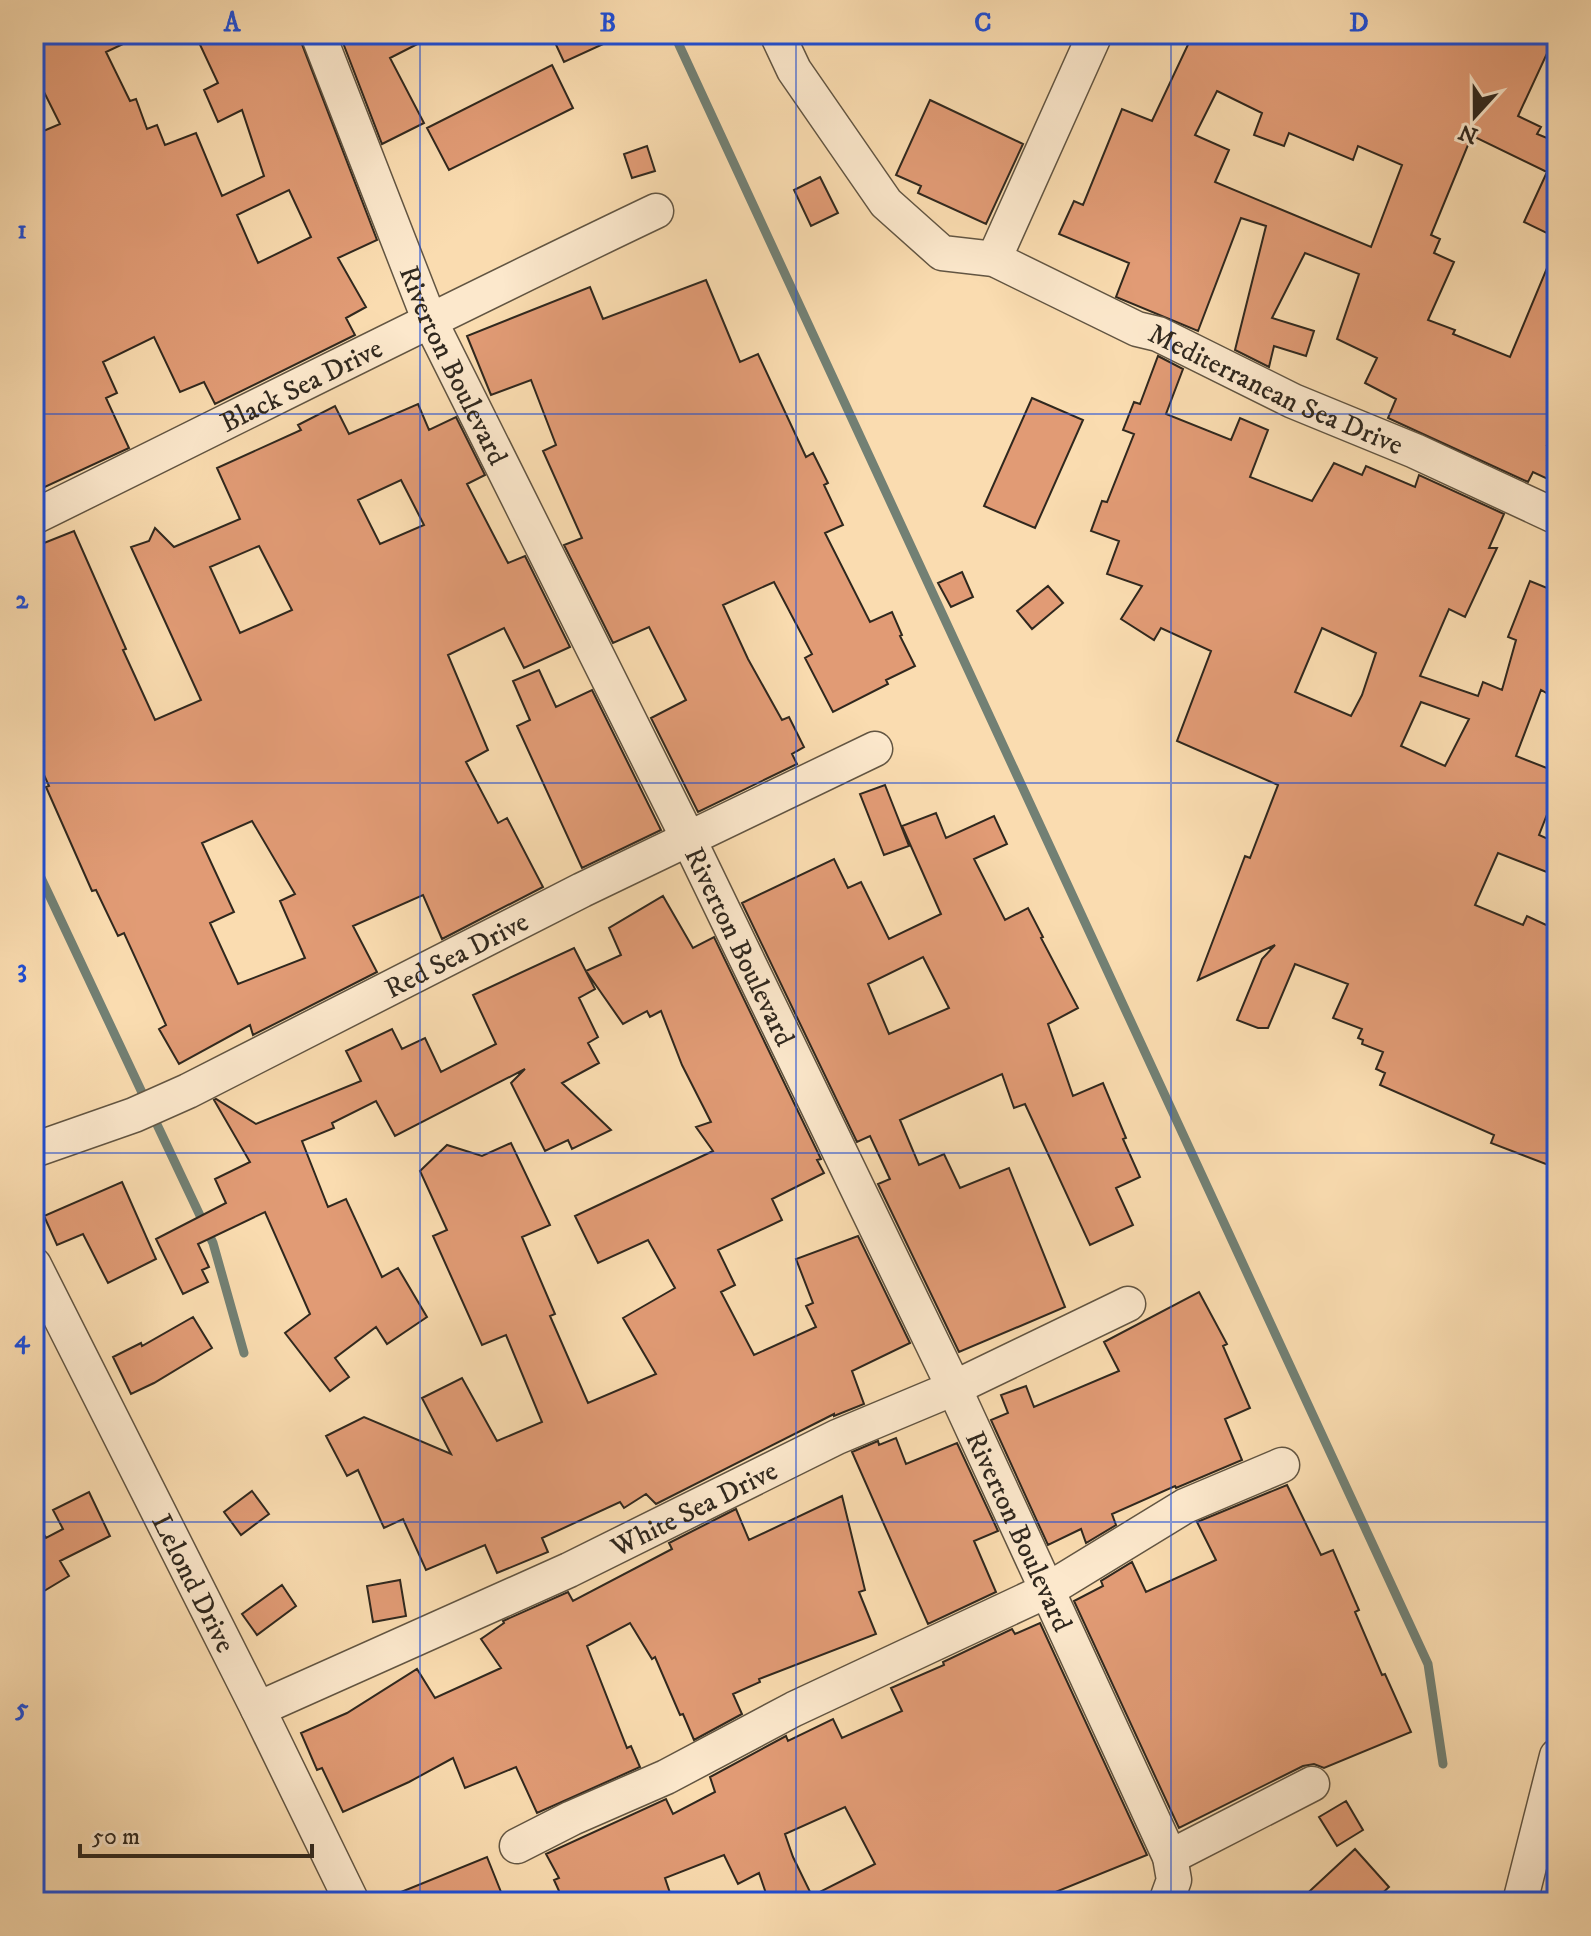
<svg xmlns="http://www.w3.org/2000/svg" width="1591" height="1936" font-family="'IM FELL DW Pica',serif">
	<style>
		.lines { fill: none; stroke-linecap: round; stroke-linejoin: round }
		.stream { stroke: #728074; stroke-width: 9 }
		.building { fill: #e19b75; stroke: #30281e; stroke-width: 2; fill-rule: evenodd }
		.street-casing { stroke: #625542; stroke-width: 37 }
		.street { stroke: #fce8cc; stroke-width: 34 }
		.grid { fill: none; stroke: #1d4ed8; stroke-width: 2; stroke-opacity: 0.55 }
		.labels { text-anchor: middle; stroke-width: 7; stroke-linejoin: round; paint-order: stroke }
		.street-label { font-size: 28px; fill: #30281e; stroke: #fce8cc }
		.neatline { fill: none; stroke: #1d4ed8; stroke-width: 3 }
		.grid-label { font-size: 26px; text-anchor: middle; font-weight: bold; fill: #1d4ed8 }
	</style>
	<rect width="100%" height="100%" fill="#fadcb0"/>
	<filter id="stains"><feTurbulence type="fractalNoise" baseFrequency=".0025" numOctaves="4"/><feColorMatrix values="0 0 0 0 .2 0 0 0 0 .09 0 0 0 0 .02 0 0 0 .5 -.17"/></filter>
	<radialGradient id="worn" r=".72"><stop offset=".6" stop-color="#630" stop-opacity="0"/><stop offset="1" stop-color="#630" stop-opacity=".3"/></radialGradient>
	<g class="lines">
		<path class="stream" d="M674,34l754,1630 15,100
			M34,863l112,238
			M152,1114l61,129 31,110"/>
	</g>
	<path class="building" d="M34,34h110l-38,18 24,49 6,-2 11,30 10,-4 8,20 31,-12 26,63 42,-20 -22,-66 -24,12 -14,-32 14,-7 -23,-49h103l79,206 -39,18 28,49 -20,11 9,17 -140,69 -11,-22 -24,10 -26,-55 -51,25 14,31 -11,5 23,50 -95,44v-357l26,-11 -26,-52zM289,190l22,47 -53,26 -21,-48z
		M342,34h95l-47,24 34,65 -42,21 -42,-109z
		M551,34h74l-61,28z
		M1193,34h363l-38,82 23,11 -4,7 20,8v96l-33,-16 23,-50 -72,-35 -2,4 -3,-1 -39,95 9,4 -6,14 20,9 -26,58 27,10 -2,4 57,23 47,-113v178l-10,23 10,4v17l-7,14 -17,-8 -5,10 -140,-64 8,-19 -31,-16 12,-25 -40,-19 22,-65 -54,-21 -33,65 42,13 -8,25 -32,-10 -5,21 -34,-17 31,-124 -25,-8 -43,113 -82,-34 13,-34 -70,-29 15,-33 9,4 39,-96 30,12zM1217,91l45,22 -8,22 30,11 5,-13 64,27 5,-14 44,19 -31,82 -156,-65 14,-32 -34,-15z
		M552,65l21,43 -124,62 -22,-42z
		M930,100l93,44 -37,80 -68,-31 3,-7 -25,-11z
		M647,146l8,25 -23,7 -8,-24z
		M820,177l18,36 -27,13 -17,-36z
		M706,280l34,82 18,-8 48,103 7,-4 15,30 -4,2 19,40 -18,8 45,89 22,-10 10,23 -2,1 15,30 -29,14 2,4 -55,28 -28,-54 7,-4 -38,-72 -51,23 25,54 34,61 7,-3 15,30 -12,7 5,10 -99,48 -47,-94 35,-18 -37,-73 -36,16 -49,-98 18,-7 -39,-87 13,-6 -25,-65 -40,15 -24,-59 123,-49 13,32z
		M1158,356l25,13 -17,45 65,26 9,-22 28,12 -18,47 62,24 22,-38 28,12 4,-9 49,21 4,-12 85,39 -15,34h8l-32,69 -16,-8 -29,67 58,20 5,-14 19,8 14,-50 -8,-3 22,-56 27,11v107l-16,-9 -25,66 41,16v17l-18,46 18,8v33l-59,-23 -23,52 48,20 4,-9 30,14v220l-6,16 -60,-23 3,-8 -114,-50 5,-12 -9,-4 7,-17 -21,-8 1,-4 -5,-2 4,-9 -29,-11 15,-34 -53,-20 -27,64h-10l-21,-8 25,-61 13,-14 -77,35 47,-124 5,2 28,-73 -101,-44 34,-90 -50,-23 -7,12 -33,-21 21,-33 -35,-12 12,-33 -28,-10 11,-30 5,1 27,-68 -11,-4 11,-28 6,2zM1322,628l54,25 -14,42 -11,21 -56,-24zM1421,702l48,17 -24,47 -44,-20z
		M1032,398l51,22 -48,108 -51,-22z
		M418,404l11,26 27,-13 29,58 -18,9 41,79 17,-7 45,91 -46,21 -20,-40 -56,27 40,95 -22,12 32,61 9,-5 36,69 -101,52 -19,-44 -70,31 24,46 -124,63 -3,-10 -71,39 -20,-35 7,-4 -42,-92 -6,3 -22,-46 -4,1 -46,-104 3,-1 -15,-33v-206l40,-16 52,118 -3,1 32,70 46,-20 -70,-153 18,-6 6,-13 19,19 66,-28 -23,-51 84,-38 -3,-5 37,-19 14,28zM401,480l23,45 -44,19 -22,-44zM259,546l33,64 -52,23 -30,-66zM252,821l43,73 -15,7 25,57 -67,26 -28,-61 24,-11 -32,-69z
		M962,572l11,25 -22,10 -13,-24z
		M1048,586l15,17 -31,26 -15,-18z
		M539,670l17,37 36,-17 69,140 -79,38 -65,-142 13,-6 -17,-39z
		M885,785l24,61 -25,9 -24,-61z
		M936,813l10,25 48,-22 13,28 -33,15 31,61 23,-12 15,29 -2,1 37,70 -30,16 25,72 30,-13 23,55 -3,1 17,38 -24,11 17,37 -43,20 -65,-141 -11,4 -12,-34 -102,46 19,45 25,-11 16,34 49,-20 56,139 -106,45 -81,-168 12,-5 -20,-43 -13,6 -115,-239 92,-44 14,29 13,-6 28,57 52,-25 -39,-88zM923,957l26,51 -60,26 -21,-50z
		M663,896l30,52 21,-11 107,222 -4,1 7,13 -52,26 10,21 -64,30 17,35 -14,7 33,63 62,-28 -10,-21 7,-3 -17,-44 62,-23 52,107 -58,28 12,33 -30,12v-2l-178,90 -10,-10 -22,14 -4,-6 -78,36 6,14 -51,21 -12,-28 -59,25 -23,-51 -19,9 -26,-58 -11,6 -21,-40 38,-19 87,37 -29,-56 40,-20 35,63 45,-19 -36,-87 -24,10 -49,-109 14,-6 -27,-59 27,-26 35,11 29,-13 39,82 -28,12 33,77 -5,2 38,87 68,-29 -33,-56 52,-30 -27,-48 -50,23 -23,-47 138,-65 -17,-24 15,-5 -29,-57 -21,-54 -11,6 -3,-6 -24,13 -37,-53 35,-16 -12,-27z
		M574,948l21,41 -16,9 19,39 -10,6 11,20 -37,20 49,47 -39,19 -4,-9 -23,11 -34,-68 14,-14 -130,67 -19,-35 -44,22 2,5 -32,13 26,66 18,-8 36,78 16,-9 29,49 -40,27 -11,-17 -41,31 14,19 -19,14 -45,-58 25,-19 -45,-102 -67,32 11,23 -7,3 6,12 -25,12 -27,-55 70,-36 -11,-24 35,-17 -36,-62 2,-1 40,25 105,-43 -15,-30 46,-22 10,20 23,-11 16,34 55,-28 -23,-49z
		M122,1182l34,77 -48,24 -25,-49 -26,11 -13,-29z
		M1199,1292l28,52 -4,2 27,62 -25,11 17,41 -66,28 -1,-2 -63,28 4,11 -30,18 -5,-14 -33,16 -57,-125 17,-7 -7,-18 25,-9 8,21 85,-36 -15,-29z
		M193,1317l19,31 -58,35 -23,11 -18,-37 28,-14 1,3z
		M896,1438l10,26 51,-21 41,88 -24,10 22,51 -68,32 -76,-172 26,-11 1,4z
		M1287,1485l34,70 12,-5 26,60 -4,2 27,63 3,-1 26,58 -87,36 -10,-4 -11,2 -124,62 -105,-227 29,-15 -2,-5 31,-19 14,30 70,-32 -19,-38z
		M252,1491l17,23 -28,21 -17,-23z
		M89,1492l21,44 -50,25 9,15 -35,21v-80l12,21 17,-9 -10,-19z
		M842,1496l23,94 -6,2 17,42 -117,45 1,3 -27,12 9,20 -48,26 -11,-26 -3,1 -25,-58 -3,2 -22,-36 -43,23 40,102 4,-2 9,21 -103,46 -21,-46 -51,21 -12,-30 -44,24 -66,30 -21,-44 -5,2 -16,-37 46,-20 70,-44 18,29 66,-30 -20,-29 23,-16 -1,-2 65,-29 5,9 99,-52 -3,-6 67,-34 13,31z
		M400,1580l6,36 -33,6 -6,-36z
		M282,1585l14,21 -39,29 -15,-21z
		M1040,1623l107,232 -116,47h-262l-10,-29 -21,11 -14,-29 -59,23 8,24h-109l-10,-22 5,-2 -13,-24 120,-55 7,15 42,-22 -5,-15 76,-41 2,5 45,-22 9,19 60,-27 -11,-23 53,-23 -1,-3 69,-33 3,5zM845,1807l30,57 -63,32 -19,-39 -8,-23z
		M1346,1801l17,29 -26,16 -18,-29z
		M1355,1849l34,38 -16,15h-75z
		M487,1857l18,45h-126v-1z"/>
	<g class="lines">
		<defs>
			<g id="street">
				<path id="s1" d="M318,34l111,285 260,521 265,548 216,469 4,23 -8,22"/>
				<path id="s2" d="M777,34l17,36 92,133 56,50 52,6 143,70 21,5 135,67 122,50 142,66"/>
				<path d="M994,259l101,-225"/>
				<path id="s3" d="M34,517c207,-102 414,-207 622,-306"/>
				<path id="s4" d="M34,1150l100,-35 54,-24 394,-201 293,-141"/>
				<path id="s5" d="M34,1265l224,444 94,193"/>
				<path id="s6" d="M258,1709l311,-139 268,-133 117,-49 174,-84"/>
				<path d="M517,1846l55,-28 94,-41 128,-68 252,-118 139,-85 97,-41"/>
				<path d="M1170,1857l142,-73"/>
				<path d="M1520,1902l37,-146"/>
			</g>
		</defs>
		<use href="#street" class="street-casing"/>
		<use href="#street" class="street"/>
	</g>
	<path class="grid" d="M420,34v1868M796,34v1868M1171,34v1868M34,414h1523M34,783h1523M34,1153h1523M34,1522h1523"/>
	<g class="labels">
		<g class="street-label">
			<text dy="10" stroke="none"><textPath href="#s1" startOffset="358">Riverton Boulevard</textPath></text>
			<text dy="10" stroke="none"><textPath href="#s3" startOffset="298">Black Sea Drive</textPath></text>
			<text dy="10" stroke="none"><textPath href="#s2" startOffset="640">Mediterranean Sea Drive</textPath></text>
			<text dy="10" stroke="none"><textPath href="#s1" startOffset="1006">Riverton Boulevard</textPath></text>
			<text dy="10" stroke="none"><textPath href="#s4" startOffset="466">Red Sea Drive</textPath></text>
			<text dy="10" stroke="none"><textPath href="#s6" startOffset="480">White Sea Drive</textPath></text>
			<text dy="10" stroke="none"><textPath href="#s1" startOffset="1654">Riverton Boulevard</textPath></text>
			<text dy="10" stroke="none"><textPath href="#s5" startOffset="356">Lelond Drive</textPath></text>
		</g>
	</g>
	<rect width="1591" height="1936" fill="none" stroke="#fadcb0" stroke-width="88"/>
	<g transform="translate(1475 116) rotate(201)" stroke="#fce8cc" stroke-width="6" paint-order="stroke">
	<path d="M0-6L14 30L0 20L-14 30Z" fill="#30281e"/>
	<text y="-12" font-size="22" font-weight="bold" text-anchor="middle" fill="#30281e">N</text>
	</g>
	<path d="M80 1844v12h232v-12" fill="none" stroke="#30281e" stroke-width="4"/>
	<text x="92" y="1844" font-size="24" fill="#30281e" stroke="#fce8cc" stroke-width="6" paint-order="stroke">50 m</text>
	<rect x="44" y="44" width="1503" height="1848" class="neatline"/>
	<g class="grid-label">
		<text x="232" y="31">A</text>
		<text x="608" y="31">B</text>
		<text x="983" y="31">C</text>
		<text x="1359" y="31">D</text>
		<text x="22" y="238">1</text>
		<text x="22" y="608">2</text>
		<text x="22" y="977">3</text>
		<text x="22" y="1347">4</text>
		<text x="22" y="1716">5</text>
	</g>
	<rect width="100%" height="100%" filter="url(#stains)"/>
	<rect width="100%" height="100%" fill="url(#worn)"/>
</svg>
